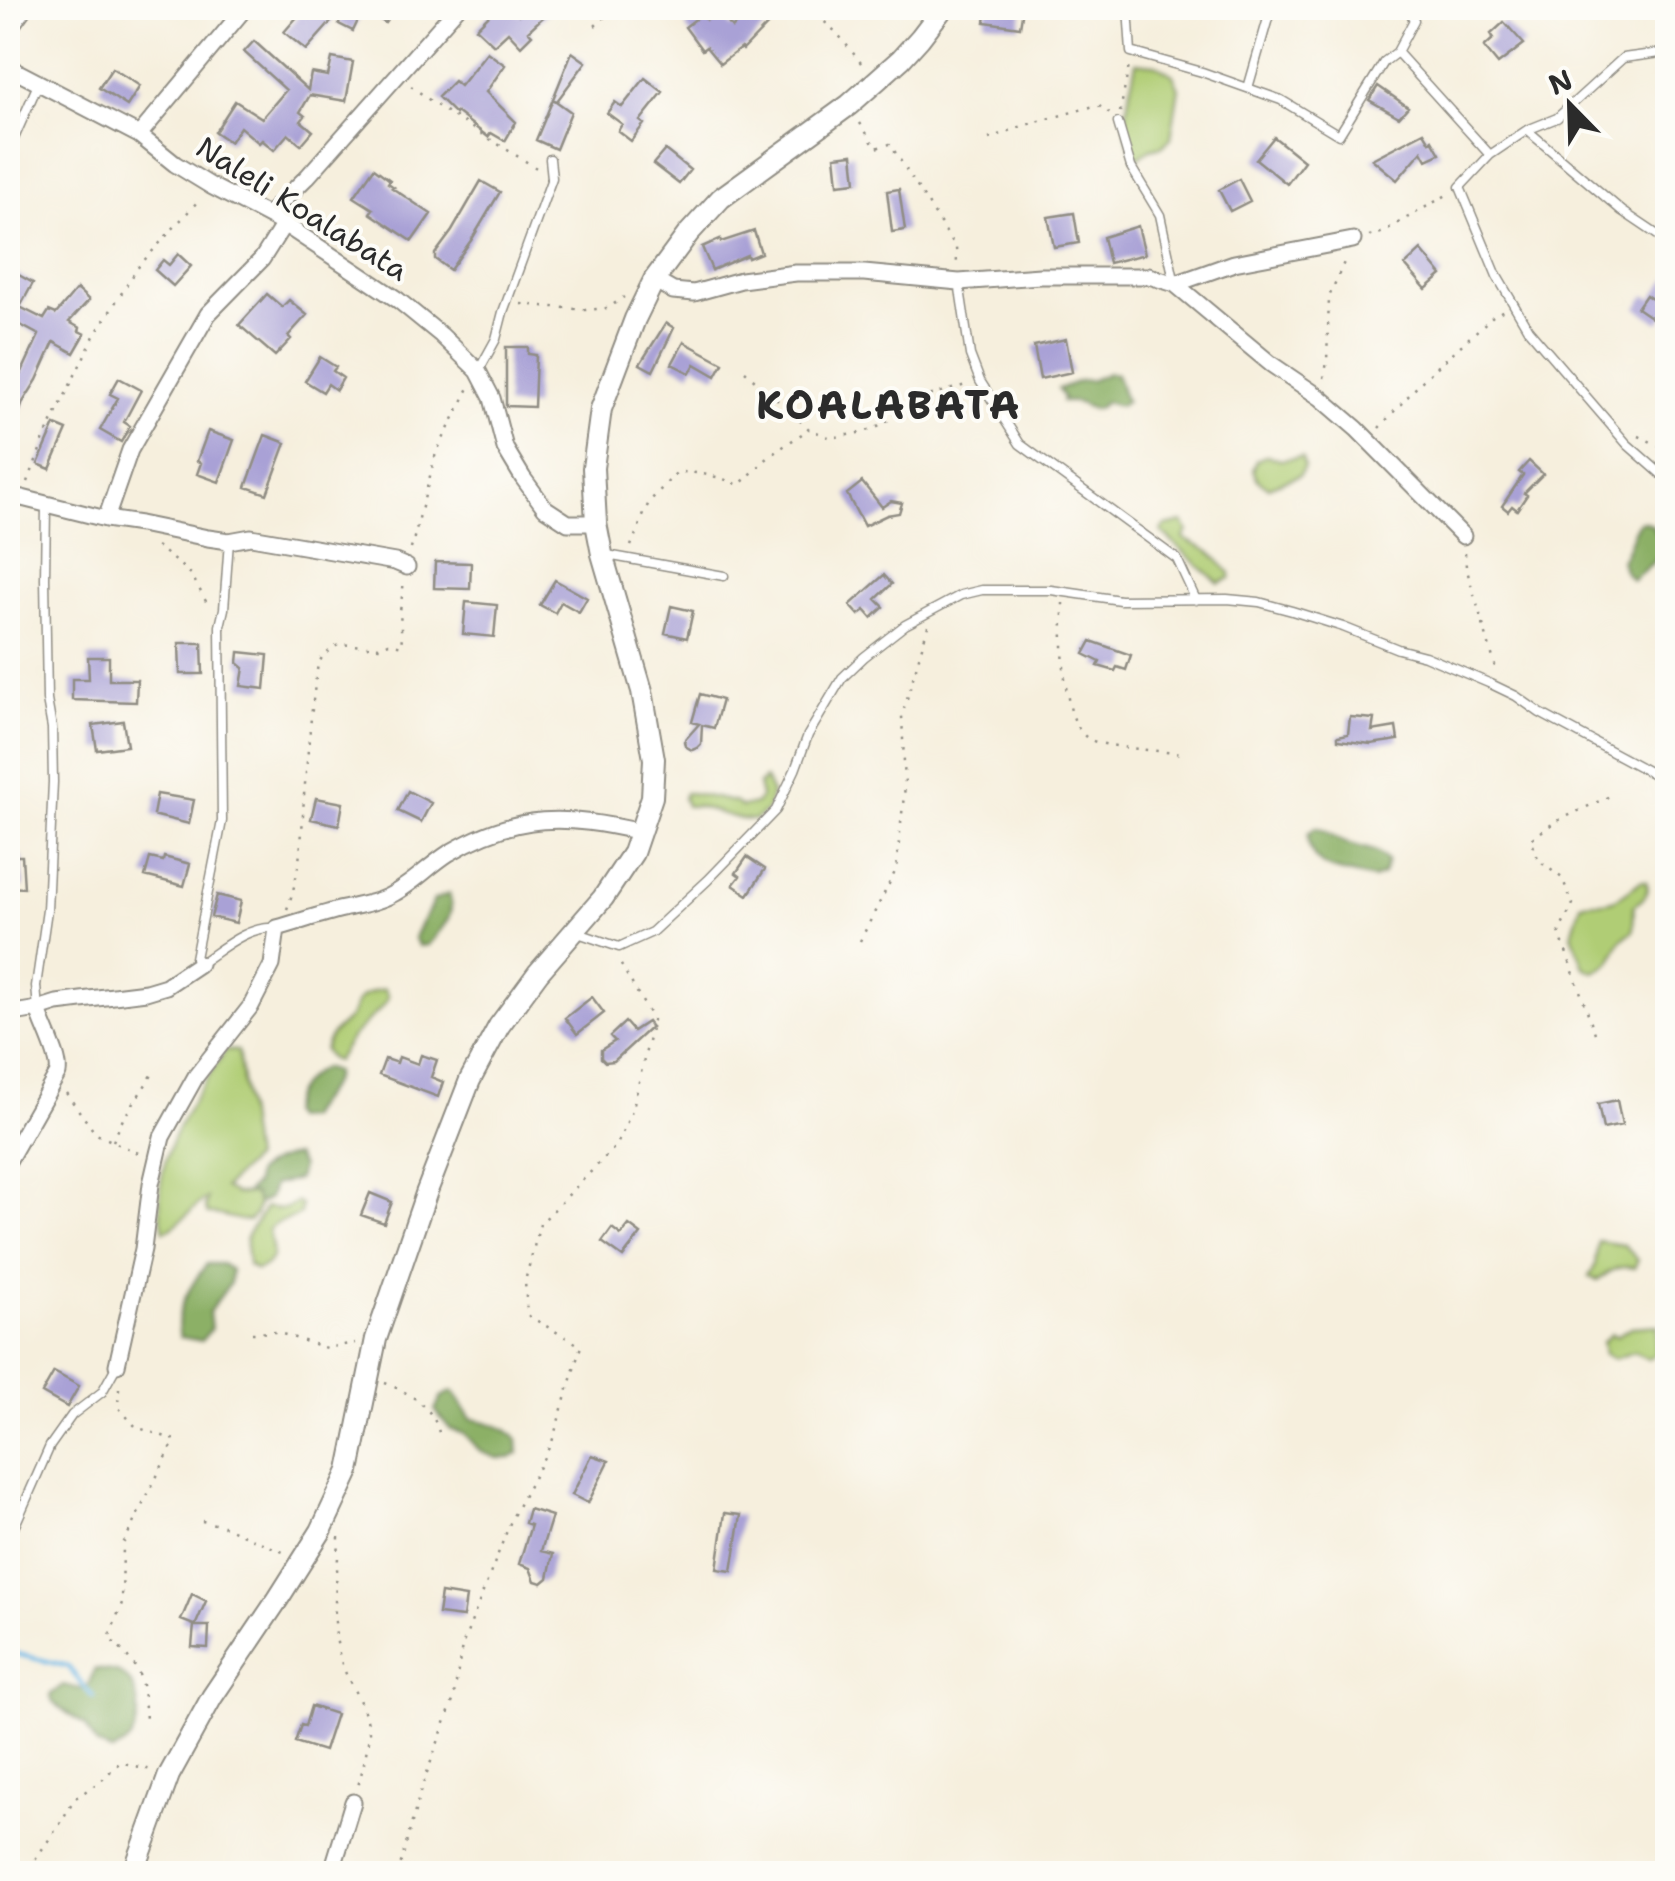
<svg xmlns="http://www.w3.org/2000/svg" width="1675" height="1881" font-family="'Shantell Sans',sans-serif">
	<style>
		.green { fill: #b0cd74; stroke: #6e7c50; stroke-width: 2.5 }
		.forest { fill: #8cb066; stroke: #5c6e48; stroke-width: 2.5 }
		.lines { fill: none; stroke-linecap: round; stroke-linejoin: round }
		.stream { stroke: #6cb7e4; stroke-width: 5 }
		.building { fill: #a9a1d6 }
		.lane-casing { stroke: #908d84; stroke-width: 11 }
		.street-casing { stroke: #908d84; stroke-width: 19 }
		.secondary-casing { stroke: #908d84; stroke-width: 24 }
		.path { stroke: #908d84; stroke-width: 2.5; stroke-dasharray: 2.5 8; stroke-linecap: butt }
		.lane { stroke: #fff; stroke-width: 8 }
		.street { stroke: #fff; stroke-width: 15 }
		.secondary { stroke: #fff; stroke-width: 20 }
		.labels { text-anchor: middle; stroke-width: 8; stroke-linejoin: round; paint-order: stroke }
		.street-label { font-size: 30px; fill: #2b2b2b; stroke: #fdfcf7 }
		.district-label { font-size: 40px; font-weight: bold; letter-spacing: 2.5px; fill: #2b2b2b; stroke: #fdfcf7 }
	</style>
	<rect width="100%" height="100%" fill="#fdfcf7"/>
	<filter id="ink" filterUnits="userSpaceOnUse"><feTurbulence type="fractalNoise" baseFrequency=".01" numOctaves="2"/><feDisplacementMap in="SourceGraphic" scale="20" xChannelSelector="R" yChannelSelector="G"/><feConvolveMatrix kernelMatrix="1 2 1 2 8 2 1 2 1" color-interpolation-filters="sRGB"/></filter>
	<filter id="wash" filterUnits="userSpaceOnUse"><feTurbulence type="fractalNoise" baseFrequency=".0048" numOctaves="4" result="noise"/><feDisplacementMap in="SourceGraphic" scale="40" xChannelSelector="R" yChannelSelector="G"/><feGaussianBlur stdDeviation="2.25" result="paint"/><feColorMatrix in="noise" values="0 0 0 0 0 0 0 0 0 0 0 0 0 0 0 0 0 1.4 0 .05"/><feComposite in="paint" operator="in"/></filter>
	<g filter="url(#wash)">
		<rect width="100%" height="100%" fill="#f6efdd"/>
		<path class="green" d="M1136,62l19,2 18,11 6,13 -8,50 -8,8 -13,3 -12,9c-23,-22 -7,-69 -2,-96z
			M1267,455l13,5 22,-3 2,9 -4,9 -32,12 -10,-7 -5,-10 4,-10z
			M1183,522l5,9 -4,7c9,8 22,9 29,17 7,6 10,12 18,18v5l-12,5 -58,-51 4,-6z
			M765,779l7,14 -5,18 -13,9 -14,-1 -44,-13h-10l-3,-8 2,-5h6l43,9 8,5 14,-3 5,-7 -3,-12z
			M1641,881h5c3,13 -2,18 -12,25l-1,25c-3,2 -10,7 -13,11 -10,16 -4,21 -26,30l-10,-5 -12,-33 9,-30c11,-4 18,0 28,-3 11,-2 22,-13 32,-20z
			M384,989l4,8 -4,8 -33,33 -15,23 -6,-2 -6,-8c3,-16 13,-21 24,-32 8,-9 2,-4 8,-15 5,-10 17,-12 28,-15z
			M226,1050l12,1 15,108 -29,29 11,6h19l4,10 -3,11 -6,6c-15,0 -26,-8 -41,-7l-3,-7 2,-9c-16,10 -26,27 -43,33 -18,-70 26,-126 62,-181z
			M297,1202l4,3 -1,9c-10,7 -23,6 -31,15 1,19 13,32 -13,41l-8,-5c0,-9 -3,-19 -2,-27 2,-9 14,-17 19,-31 13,3 20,4 32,-5z
			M1598,1241l26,4 14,15 -4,8c-15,-4 -24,3 -36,12l-9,-3 6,-12z
			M1658,1325l-3,30 -7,4 -14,-7 -20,7 -10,-5 -2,-12 9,-8 5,2 15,-9z"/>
		<path class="forest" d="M1108,373l8,1c4,9 5,18 10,27l-6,5 -15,-4c-14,14 -15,3 -30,0 -1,0 -12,0 -13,0l1,-4 -5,-9 21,-8 13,-1z
			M1644,521l8,4 11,24 -7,11 -24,20 -8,-9 -3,-11c9,-12 9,-26 18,-38z
			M1315,828c11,2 14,7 24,12 17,9 35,5 48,21l-4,13 -10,5c-27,-8 -65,-5 -65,-45z
			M449,894c8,22 -8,35 -21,51l-9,1 -5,-8c5,-14 14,-24 20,-38z
			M323,1068l12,4c-2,18 -20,29 -28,46l-14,1 -4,-6c3,-20 16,-37 34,-45z
			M295,1156l6,11 -3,12 -25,6 -4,13 -11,6 -4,-10 -8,-1 9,-9 1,-11c10,-9 26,-16 39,-17z
			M207,1264h15l9,6 -1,13 -21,29 2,17 -10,12 -21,-4c-8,-24 12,-54 27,-73z
			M453,1391l18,28c19,3 32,7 47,20l1,14 -8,5h-14l-16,-6 -16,-18 -15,-5 -15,-19 6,-13z
			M95,1669c8,1 17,1 24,4 21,11 24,46 12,65 -4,7 -12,10 -19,14l-16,-8 -10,-18 -33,-23 -3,-8 13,-10 18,4 7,-4z"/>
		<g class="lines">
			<path class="stream" d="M8,1652l59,14 26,31"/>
		</g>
		<g id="blocks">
			<path class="building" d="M305,8h91l-11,15 -21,-15 -11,23 -14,-7 2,-13 -35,39 -22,-18z
				M496,8h17l6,7 7,-7h27l-25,23 4,4 -11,11 -13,-14 -14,13 -18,-17z
				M752,8h17l8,7 -34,35 -2,-2 -21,16 -14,-17 -4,3 -17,-23 17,-13 4,6 12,-10 14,18z
				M987,8h36l-3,19 -35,-5z
				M1504,22l20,22 -26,20 -14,-17 10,-9 -3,-4z
				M254,41l54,49 3,-17 17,3 4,-18 21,4 -7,39 -36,-6 -10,17 5,4 -4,5 12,10 -12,14 -13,-11 -14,16 -12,-10 -3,3 -19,-16 -10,15 -15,-10 20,-31 27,17 24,-28 -42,-38z
				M487,52l18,13 -19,27 30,30 -11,19 -14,-8 -3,4 -32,-25 -1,2 -17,-17 16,-16 6,5z
				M572,52l14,10 -29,39 -4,-2z
				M112,68l28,18 -13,20 -28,-18z
				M645,78l18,14 -23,29 4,3 -13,17 -13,-10 4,-7 -15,-11 8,-11 7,5z
				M1378,86l30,21 -9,10 -30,-17z
				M553,99l18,13 -15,37 -20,-9z
				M1424,132l6,10 2,-2 8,14 -13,6 -5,-9 -25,29 -25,-21z
				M1274,137l30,24 -17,23 -31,-25z
				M665,150l25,20 -11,14 -26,-20z
				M853,154l3,28 -18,2 -3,-28z
				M374,168l16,12 -2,3 6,4 -2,1 39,26 -19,27 -42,-28 3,-4 -19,-12z
				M1239,179l11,22 -20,10 -11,-21z
				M481,181l19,11 -28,47 -22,31 -15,-11v-5l17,-23z
				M899,189l6,41 -13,2 -5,-41z
				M1074,213l5,30 -25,4 -6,-30z
				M1138,226l7,28 -36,9 -6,-26z
				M754,231l7,22 -13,5 -1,-3 -35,15 -10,-23 18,-8 1,3z
				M1421,250l21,25 -16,14 -21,-24z
				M178,254l13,12 -18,20 -18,-16 8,-10 6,5z
				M8,269l25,14 -13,24 24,12 5,-8 7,3 21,-25 12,11 -20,22 11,6 -1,3 6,3 -11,19 -20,-11 -17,38 -14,22 -13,39 -2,-1v-57l7,-12 6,3 18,-39 -26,-14 -5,9z
				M1668,277v33l-9,13 -22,-15 9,-13 6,4z
				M267,294l15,13 7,-7 18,15 -19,21 3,3 -16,17 -36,-31z
				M666,323l8,5 -21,43 -13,-7z
				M1066,339l6,33 -32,7 -6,-33z
				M684,342l39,21 -7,13 -21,-12 -5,9 -18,-9z
				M506,347h22v7l8,1 -2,52 -28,-1z
				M320,357l16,10 -3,4 10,7 -7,12 -8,-6 -5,8 -18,-11z
				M119,378l22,12 -17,32 6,4 -9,16 -21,-12 18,-32 -8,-4z
				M55,425l12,5 -17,39 -12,-5z
				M208,431l26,9 -15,42 -22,-8 4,-11 -4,-2z
				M265,435l21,8 -19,51 -21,-7z
				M1529,461l14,13 -19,19 3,2 -10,15 -5,-4 -4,5 -6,-5 21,-31 -4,-3z
				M862,482l20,25 9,-6 11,2 -3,10 -12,2 -23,11 -17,-32z
				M435,562l36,1 -1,26 -36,-1z
				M884,575l8,9 -16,15 8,8 -12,11 -7,-8 -6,5 -9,-10z
				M555,580l32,18 -8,14 -18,-10 -6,11 -15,-8z
				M466,602l31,3 -3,32 -31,-3z
				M671,606l22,5 -6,27 -22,-5z
				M1091,641l40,14 -5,15 -9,-3 -2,4 -17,-5 2,-4 -16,-8z
				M179,643h23l1,31h-23z
				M239,652l29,3 -3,34 -24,-3 3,-18 -6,-5z
				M88,657h21v23h28l-1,22 -64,-2v-21h17z
				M700,694l22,6 -8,28 -12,-3 -1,19 -4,4 -5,2 -7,-4 -1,-5 15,-17 -7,-2z
				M1350,717l24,2 -2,12 24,-4 2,13 -27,4 -33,-4v-4l10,-2z
				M123,721l4,25 -30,4 -4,-25z
				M408,791l23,12 -10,19 -23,-11z
				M157,794l37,6 -5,24 -36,-9z
				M316,798l27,5 -4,22 -28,-6z
				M8,856h14l2,32 -16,-1z
				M164,857l26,7 -6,22 -39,-10 5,-18 13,3z
				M747,857l18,12 -17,26 -15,-10 7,-9 -4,-3z
				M217,895l24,6 -5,22 -25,-6z
				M592,997l12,16 -27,21 -12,-16z
				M625,1022l8,9 14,-9 4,5 -37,34 -9,1 -4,-4v-8l14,-9 -5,-5z
				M421,1055l16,5 -6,17 12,5 -5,15 -59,-22 6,-16 12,4 2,-6 19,7z
				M1617,1100l5,25 -19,4 -5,-25z
				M370,1193l22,9 -8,21 -23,-8z
				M629,1225l12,9 -18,23 -21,-15 10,-14 9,7z
				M54,1372l25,14 -12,21 -25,-14z
				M592,1455l17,6 -21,42 -16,-8z
				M529,1509l23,7 -11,35 12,3 -5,24 -6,5 -7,-2 -5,-13 -11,-4 12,-39 -6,-2z
				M725,1513l16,2 -9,56 -15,-2z
				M441,1593l25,4 -3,20 -25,-3z
				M192,1594l14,7 -11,25h14l-1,22 -16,-1 2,-22 -13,-5z
				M311,1706l25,8 -12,37 -29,-9 6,-17 4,1z"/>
		</g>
	</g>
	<g filter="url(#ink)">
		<use href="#blocks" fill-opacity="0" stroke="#908d84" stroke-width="2.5"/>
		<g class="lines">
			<defs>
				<path id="lane" d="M1128,8l3,44 71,20 79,28 58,35 45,-73 13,-10
					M1408,8l6,12 -17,32 93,103
					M1668,52l-45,6 -66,60 -30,12 -37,25 -30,32 37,89 31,53 99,115 41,36
					M1248,88l23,-80
					M1118,123l13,44 29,48 15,69
					M1527,130l95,81 46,31
					M8,152l31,-70
					M959,282l11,73 10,26 40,63 157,115 19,41
					M479,370l17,-31 7,-27 49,-134 -2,-19
					M229,541l-5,68 -4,17 2,195 -27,137 4,6c23,-15 49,-39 78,-36
					M607,555l117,21
					M578,933l41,14 33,-15 56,-52 68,-70 19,-40 13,-35 34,-57 22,-21 41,-32 56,-30 21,-5h69l69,10 107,-1 32,3 33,9 51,16 55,22 27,7 66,28 25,12 24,17 128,69
					M38,1009l-2,-23 11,-76 6,-128 -1,-54 -5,-28 -2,-122 1,-72
					M8,1541l42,-95 22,-31 30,-23 15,-27"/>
				<path id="street" d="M8,30l16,-22
					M8,67l131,68 36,29 36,22 73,38 114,76 43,35 37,36 14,27 13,50 18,30 22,30 23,15h28
					M139,135l106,-127
					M268,215l40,-39 149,-168
					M654,280l19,11 21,2 47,-13 55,-7h68l95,9 81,-6h109l26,8 96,80 50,34 36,31 106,107
					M1175,284l59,-21 119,-23
					M8,496l14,2 84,21 34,5 68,14 21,3 22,-4 144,25 12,5
					M106,519l24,-69 78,-136 54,-55 22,-35
					M8,1014l30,-5 19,-6 89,-11 20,-6 33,-22
					M8,1161l50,-88c3,-15 -15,-46 -20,-64
					M117,1365l26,-116 8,-65 11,-47 34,-61 55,-70 21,-41 5,-37c22,-6 44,-14 66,-19 16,-4 29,-5 44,-12 24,-11 40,-30 62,-44 69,-41 117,-38 192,-21
					M331,1874l22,-72"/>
				<path id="secondary" d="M133,1874l36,-99 43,-78 66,-98 43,-68 28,-60 27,-132 51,-148 43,-111 29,-54 39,-53 65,-75 30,-45 19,-56 2,-38 -12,-68 -40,-137 -6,-31 -3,-55 8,-59 34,-90 19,-39 34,-46 33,-36 128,-93 52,-46 19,-21 23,-30"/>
			</defs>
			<use href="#lane" class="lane-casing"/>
			<use href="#street" class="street-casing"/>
			<use href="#secondary" class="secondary-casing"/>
			<path class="path" d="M809,8l28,25 28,35
				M1647,8l21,19
				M595,26l19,-18
				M411,86l29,22 98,61
				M1120,112l9,-46
				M860,123l16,25 14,-4 66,104 1,15
				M989,139l33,-13 76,-21 12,9
				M1369,236l12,-3 69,-40
				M521,304l65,6 22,-2 16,-11
				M745,371l64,58 22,9 33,-6 19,-7 15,-14 34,-16 37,-11
				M1324,378l3,-16 2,-65 16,-37
				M1379,428l44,-48 70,-64 11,-6
				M1639,436l29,14
				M28,482l16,-43 50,-103 45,-70 59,-65
				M156,546l35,28 18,33
				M631,546l18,-44 28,-30c22,0 41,4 62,13l32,-30 38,-26
				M411,549l25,-96 33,-65
				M1465,553l1,14 29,98 -1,5
				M1063,603c0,31 -4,118 26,136 12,8 75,12 93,15
				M287,909c14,-37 15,-75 17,-114 4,-44 7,-87 14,-131l5,-8 16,-12 40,3 10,-4 13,3 -2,-35 4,-30
				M860,941l36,-71 9,-84 -3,-70 26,-90
				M1595,1033l-36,-101 14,-28 -11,-26 -23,-17 -8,-22 24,-17 55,-26
				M66,1093l30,41 47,21
				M113,1141l10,-22 31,-47
				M252,1333l24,-1 50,16 29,-5
				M385,1383c25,10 51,25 55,55
				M119,1388l-1,19 18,20 39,13 -52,104 -1,59 -13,35c33,31 33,36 37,81
				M202,1521l21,5 60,26
				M339,1537c-1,42 -10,82 2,124 6,21 28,49 28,72 -1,15 -7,39 -11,53
				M21,1874l10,-9 29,-41 14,-25 27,-18 19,-19 31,8
				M398,1874l23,-85 32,-88 9,-55 50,-128 40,-76 29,-96 -54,-31 -2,-34 15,-57 77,-79 16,-37 20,-88 -36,-62"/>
			<use href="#lane" class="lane"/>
			<use href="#street" class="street"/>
			<use href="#secondary" class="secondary"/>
		</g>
	</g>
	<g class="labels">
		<g class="street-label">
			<text transform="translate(302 209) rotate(32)" y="10">Naleli Koalabata</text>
		</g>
		<g class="district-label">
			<text x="889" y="419">KOALABATA</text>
		</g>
	</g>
	<rect width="1675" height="1881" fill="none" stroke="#fdfcf7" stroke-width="40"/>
	<g transform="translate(1570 105) rotate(337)" stroke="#fdfcf7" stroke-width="8" paint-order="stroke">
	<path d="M0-8L18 38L0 25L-18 38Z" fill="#2b2b2b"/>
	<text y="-15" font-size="28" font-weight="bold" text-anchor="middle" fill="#2b2b2b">N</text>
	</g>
</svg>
